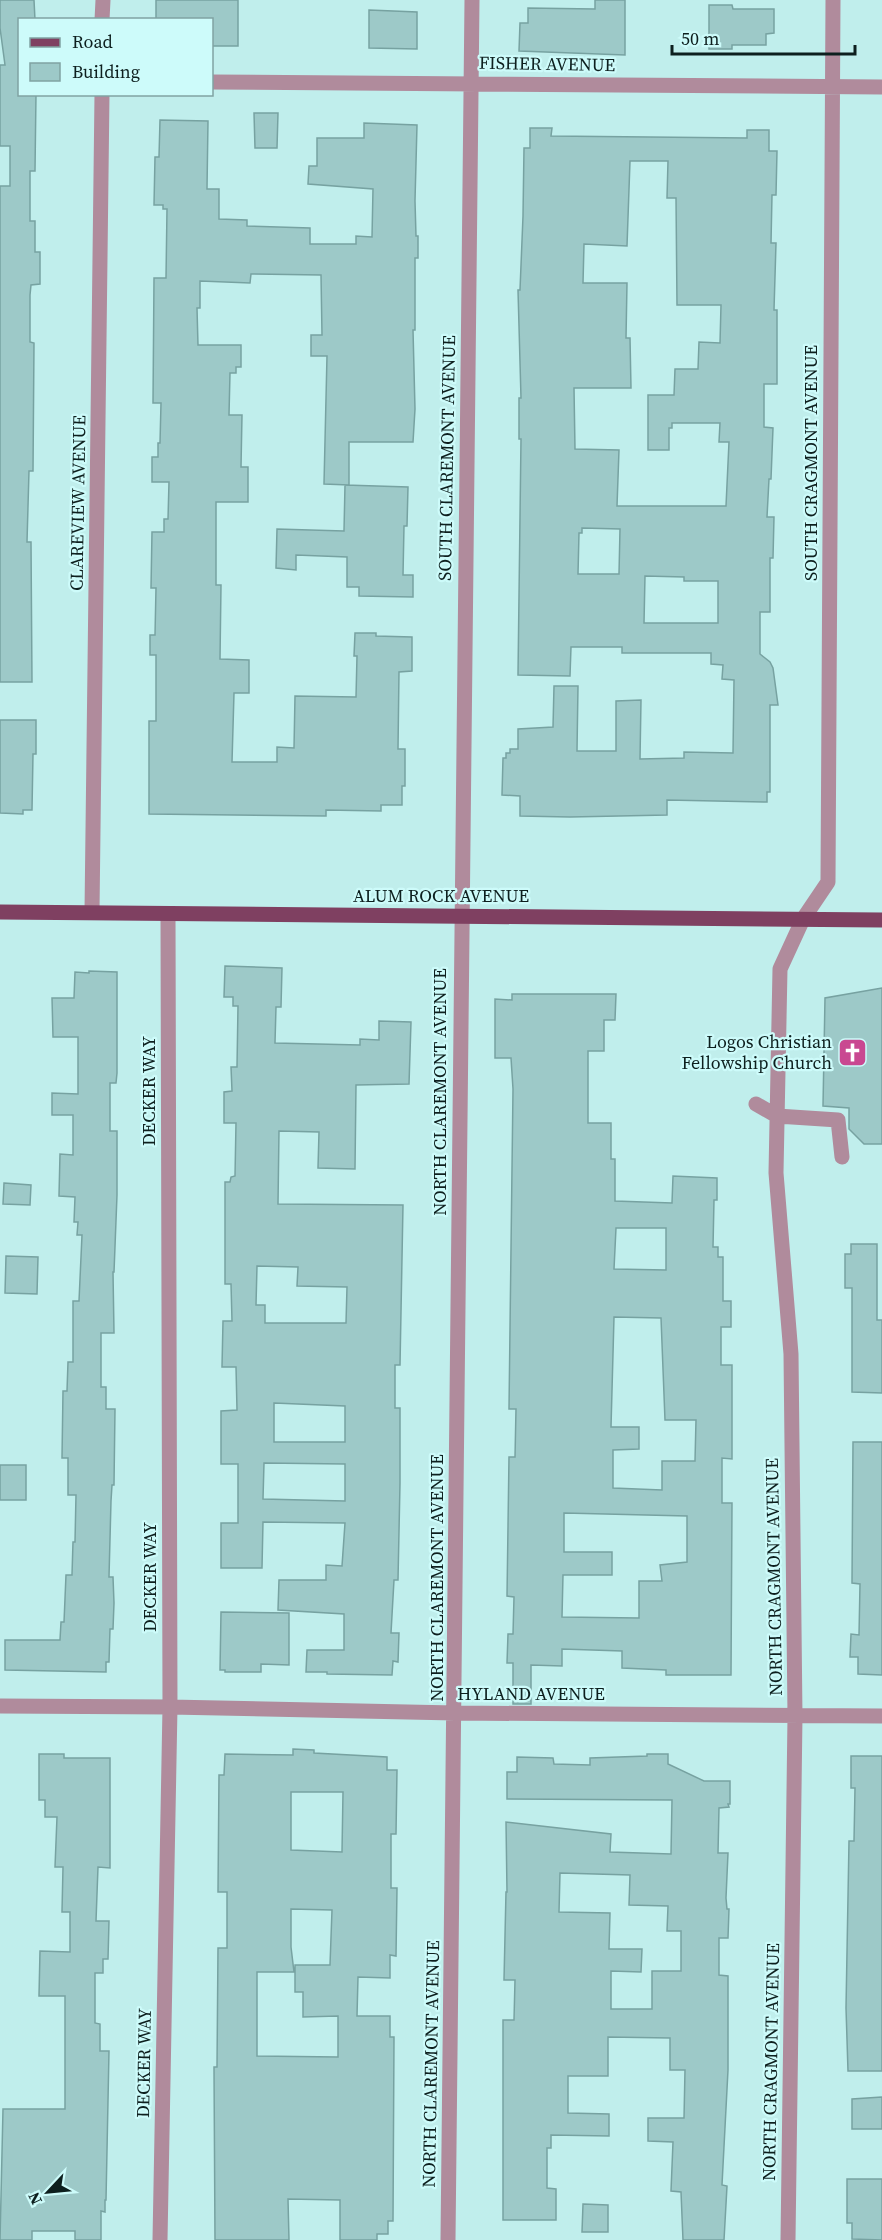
<svg xmlns="http://www.w3.org/2000/svg" width="882" height="2240" font-family="'Source Serif 4',serif">
	<style>
		.building { fill: #9dc9c8; stroke: #77a2a1; stroke-width: 1.5; fill-rule: evenodd }
		.lines { fill: none; stroke-linecap: round; stroke-linejoin: round }
		.minor { stroke: #b08b9c; stroke-width: 15 }
		.major { stroke: #7f4061; stroke-width: 15 }
		.labels { text-anchor: middle; stroke-width: 4.5; stroke-linejoin: round; paint-order: stroke }
		.street-label { font-size: 18px; fill: #0d1f1e; stroke: #cdfbfa }
		.poi-label { font-size: 18px; fill: #0d1f1e; stroke: #cdfbfa; text-anchor: end }
	</style>
	<rect width="100%" height="100%" fill="#c0eeec"/>
	<path class="building" d="M0,0h34l1,20h-15v74h16l-1,77h-5v50h5v31h5v32l-9,1 -1,10v47l4,1 -1,128h-4l-2,71h4l1,140h-32v-496h10v-40h-10v-81h5l-5,-37z
		M156,0h82v46h-26v-26h-56z
		M595,0h30v55l-106,-4 1,-28h8v-15l67,1z
		M709,5h23l1,4h41v24l-8,1v11h-34v4h-23z
		M369,10l48,2v37l-48,-1z
		M254,113h24l-1,35h-22z
		M160,120l48,1 -1,68h12v30l28,1v6l63,2v16h46v-8l16,1 1,-48 -65,-5 1,-18h8v-28h47v-15l53,2 -2,76 1,35h2v22h-3v72h-2l2,79 -2,33h-64v43l-25,-1 3,-128h-16v-21h11l-1,-60 -70,-1 -1,9 -50,-2v27h-3l1,37h43v22h-5v6h-6l-1,42h13l-1,52h7v35h-32v83h5l-1,74 29,1v33h-15l-2,69h45v-15l17,1 1,-52 61,1 1,-41h-3l1,-23h21v3l36,1v34l-13,1 -1,77h7v37h-3v19h-21v6l-55,-1v6l-177,-2v-93h7v-66h-6v-20h5l1,-47h-5l1,-56h12v-13h4l1,-37h-17v-25h6v-14h2l1,-40h-8l1,-125h12l1,-69h-4v-4h-9l1,-48h4z
		M530,128h22l-1,8 196,2v-8h22v21h8l-1,44h-4l-1,48h5l-2,67h3v74h-13v43l9,1 -2,51h-2l-2,38h7l-1,41h-3v54h-10v42l10,8 3,6 5,37h-8v87h-3v10l-100,-2v15l-97,2 -50,-1v-20l-18,-1 1,-37h3v-5h4v-4h8v-20l35,-2 1,-41h24l-1,65h39v-50l25,-1 -1,59 44,-1v-6l49,1 1,-73 -12,-1 1,-14 -12,-1v-11h-89v-6h-51l-1,29 -52,-1 3,-236h-2v-41h2l-3,-108h2l3,-74 1,-68h6zM630,161h38l-1,37h9l1,107h44l-1,38 -21,-1 -1,27h-23l-1,26h-26v55h21v-22h3v-5h48l-1,19h10l-3,64h-109l2,-56 -44,-1 -1,-61h57l-1,-50h-4l1,-55h-44l1,-39 43,2zM582,528l38,1 -1,45h-41l1,-41h3zM645,576l39,1v4h34v42h-74z
		M345,485l63,2 -1,39h-3l-1,49h10v22l-54,-1v-9h-12v-30l-51,-2v15l-20,-2 1,-39 67,2z
		M0,720h36v34h-3l-1,56h-9v4l-23,-1z
		M225,966l57,2 -1,39h-5l-1,36 85,2v-6l19,1v-19l32,1 -2,62 -53,1 -1,84 -37,-1 1,-36 -40,-1 -1,73 125,1 -3,160h-5v43h5v75l-2,97h-4l-3,53h8l-1,29 -5,-1 -1,14 -65,-1v-2h-21l1,-22h37v-36l-66,-4 1,-30h47v-15l16,1 3,-43 -82,-1 -1,46h-41v-45h17v-59h-17v-53l16,-1 -1,-43h-14l1,-46h9l-1,-37h-6v-102h5l1,-5 4,-1 1,-53h-12v-31l8,-1 -1,-24h6l1,-61h-5v-9h-9zM257,1266l41,1 -1,19 50,1 -1,36h-81v-18h-9zM274,1403l71,3v36h-71zM264,1463l81,1v37l-82,-2z
		M89,971l28,1v101l-1,10h-6v48h7v64l-3,77h-1l1,61h-13v54h5v22h9l-1,76h-2l-1,16 -2,76h4l1,26 -1,26h-3l-1,33h-3v10l-101,-2v-30h55l1,-18h3l2,-47h6l1,-33h2l1,-47h-8v-37h-6l1,-67h4l1,-29h5v-61h6l3,-66h-5l1,-13h-4l1,-25 -16,-1 1,-42 13,1v-40h-21v-22l26,1v-57h-25l-1,-39h22l1,-26 14,1z
		M882,988v156h-18l-15,-15v-21l-26,-2 2,-108z
		M512,994h104l-1,26h-11v31h-16v72h23v36h4v42l57,2 1,-27 44,2v22h-3l-1,47h5v10h5v44h8v26h-10v38h11v94l-10,-1v45h10l-1,172h-65v-5l-44,-2v-17l-60,-2v17l-31,-1v39h-18v-41h-6l1,-29h5l1,-37 -7,-1 2,-139h6l1,-48h-7l4,-320 -2,-31h-16v-59l17,1zM616,1228h50v42l-52,-1zM614,1317l47,1 4,102h31l-1,41h-33v29l-49,-2v-38l26,-1v-22h-28zM564,1513l123,3v46l-27,3 2,16h-23v37l-77,-1 1,-42h49v-23h-48z
		M4,1183l27,2 -1,20 -27,-1z
		M851,1244h26v76h5v73l-30,-1v-104h-7v-34h6z
		M6,1256l32,1 -1,37 -32,-1z
		M853,1442h29v233l-24,-1v-17h-8l1,-23 8,1 1,-51 -8,-1z
		M0,1465h26v35h-26z
		M221,1612l68,1v52l-28,-1v8h-36v-2h-5z
		M293,1749l21,1v3l73,4v13h10l-1,64h-5v54h6l-1,68 -6,-1v23l-32,-1 -1,39h33v21h4l-1,184h-5v13h-11v6h-37v-40l-52,-1 1,41h-74l-1,-173h3l1,-119h9v-56h-9l1,-117h5l1,-21 68,1zM291,1792h52l-1,60 -51,-2zM291,1909l41,1 -2,55h-35v27h8v25l35,-1v41l-81,-1v-84h37l-3,-25z
		M39,1754h25v4h46v110l-12,-1 -2,54h13l-1,38h-5v14h-8v50l5,1v27h9l-3,149h-1v12l-4,-1v29h-26v-9h-43v9h-32l3,-131h62v-113h-26l1,-45 30,1v-40h-8l1,-45h-8l2,-50h-12v-17h-6z
		M647,1754h21v10l36,17h26v23h-2l1,3 -10,1 -1,45h10l-2,45 1,11h2l-1,29h-9v37l9,1v94l-6,115 5,1 -3,54h-41l-2,-48 -10,-1 2,-49 -25,-1v-23h36l1,-48h-15v-32l-62,-1v39h-40v37l41,1v22l-58,-1v13h-4v40l9,1v31h-53v-200h11l1,-40h-11l2,-88h1l-1,-70 105,12 -1,18 61,2 1,-54 -165,-1v-27h10v-15l36,1 1,6 36,1v-7l57,-2zM560,1873l70,2 -1,30 39,1 -1,25h14v40h-29v38h-41v-38l30,1 1,-23h-33l1,-36 -51,-1z
		M851,1756h31v315h-34l-2,-63 3,-167h5l1,-53h-4z
		M882,2097v32h-30v-30z
		M847,2179h35v61l-30,-1v-16h-5z
		M583,2204l25,1v27h-26z"/>
	<g class="lines">
		<path class="minor" d="M102,20l1,-20
			M212,82l670,5
			M92,912l10,-818
			M756,1104l21,12 61,4 4,37
			M0,1706l170,1 285,6 427,3
			M160,2240l10,-533 -2,-793
			M448,2240l24,-2240
			M788,2240l7,-524 -4,-362 -15,-181 4,-204 23,-50 25,-37 5,-882"/>
		<path class="major" d="M0,912l882,8"/>
	</g>
	<defs>
		<symbol id="church-square" viewBox="-11 -11 22 22"><rect x="-9" y="-9" width="18" height="18" rx="4" fill="#c94891" stroke="#cdfbfa"/><path d="M-1.2-6h2.4v3.5h3.3v2.4h-3.3V6h-2.4V-.1h-3.3v-2.4h3.3Z" fill="#fff"/></symbol>
	</defs>
	<g fill-rule="evenodd">
		<use href="#church-square" x="836" y="1036" width="33" height="33"/>
	</g>
	<g class="labels">
		<g class="street-label">
			<text transform="translate(547 64) rotate(1)" y="6">FISHER AVENUE</text>
			<text transform="translate(447 458) rotate(-89)" y="6">SOUTH CLAREMONT AVENUE</text>
			<text transform="translate(811 463) rotate(-90)" y="6">SOUTH CRAGMONT AVENUE</text>
			<text transform="translate(78 503) rotate(-89)" y="6">CLAREVIEW AVENUE</text>
			<text x="441" y="902">ALUM ROCK AVENUE</text>
			<text transform="translate(149 1091) rotate(-90)" y="6">DECKER WAY</text>
			<text transform="translate(440 1092) rotate(-90)" y="6">NORTH CLAREMONT AVENUE</text>
			<text transform="translate(150 1577) rotate(-90)" y="6">DECKER WAY</text>
			<text transform="translate(774 1577) rotate(-91)" y="6">NORTH CRAGMONT AVENUE</text>
			<text transform="translate(437 1578) rotate(-90)" y="6">NORTH CLAREMONT AVENUE</text>
			<text x="531" y="1700">HYLAND AVENUE</text>
			<text transform="translate(771 2062) rotate(-89)" y="6">NORTH CRAGMONT AVENUE</text>
			<text transform="translate(144 2063) rotate(-89)" y="6">DECKER WAY</text>
			<text transform="translate(431 2064) rotate(-89)" y="6">NORTH CLAREMONT AVENUE</text>
		</g>
		<g class="poi-label">
			<text x="832" y="1048">Logos Christian<tspan x="832" dy="21">Fellowship Church</tspan></text>
		</g>
	</g>
	<rect x="18" y="18" width="195" height="78" fill="#cdfbfa" stroke="#80a3a2" stroke-width="1.5"/>
	<rect x="30" y="38" width="30" height="9" fill="#7f4061" stroke="#80a3a2" stroke-width="1.5"/>
	<text x="72" y="48" font-size="18" fill="#0d1f1e">Road</text>
	<rect x="30" y="63" width="30" height="18" fill="#9dc9c8" stroke="#80a3a2" stroke-width="1.5"/>
	<text x="72" y="78" font-size="18" fill="#0d1f1e">Building</text>
	<g transform="translate(48 2192) rotate(244)" stroke="#cdfbfa" stroke-width="4.5" paint-order="stroke">
	<path d="M0-4.5L10 22L0 15L-10 22Z" fill="#0d1f1e"/>
	<text y="-9" font-size="16" font-weight="bold" text-anchor="middle" fill="#0d1f1e">N</text>
	</g>
	<path d="M672 45v9h183v-9" fill="none" stroke="#0d1f1e" stroke-width="3"/>
	<text x="681" y="45" font-size="18" fill="#0d1f1e" stroke="#cdfbfa" stroke-width="4.5" paint-order="stroke">50 m</text>
</svg>
